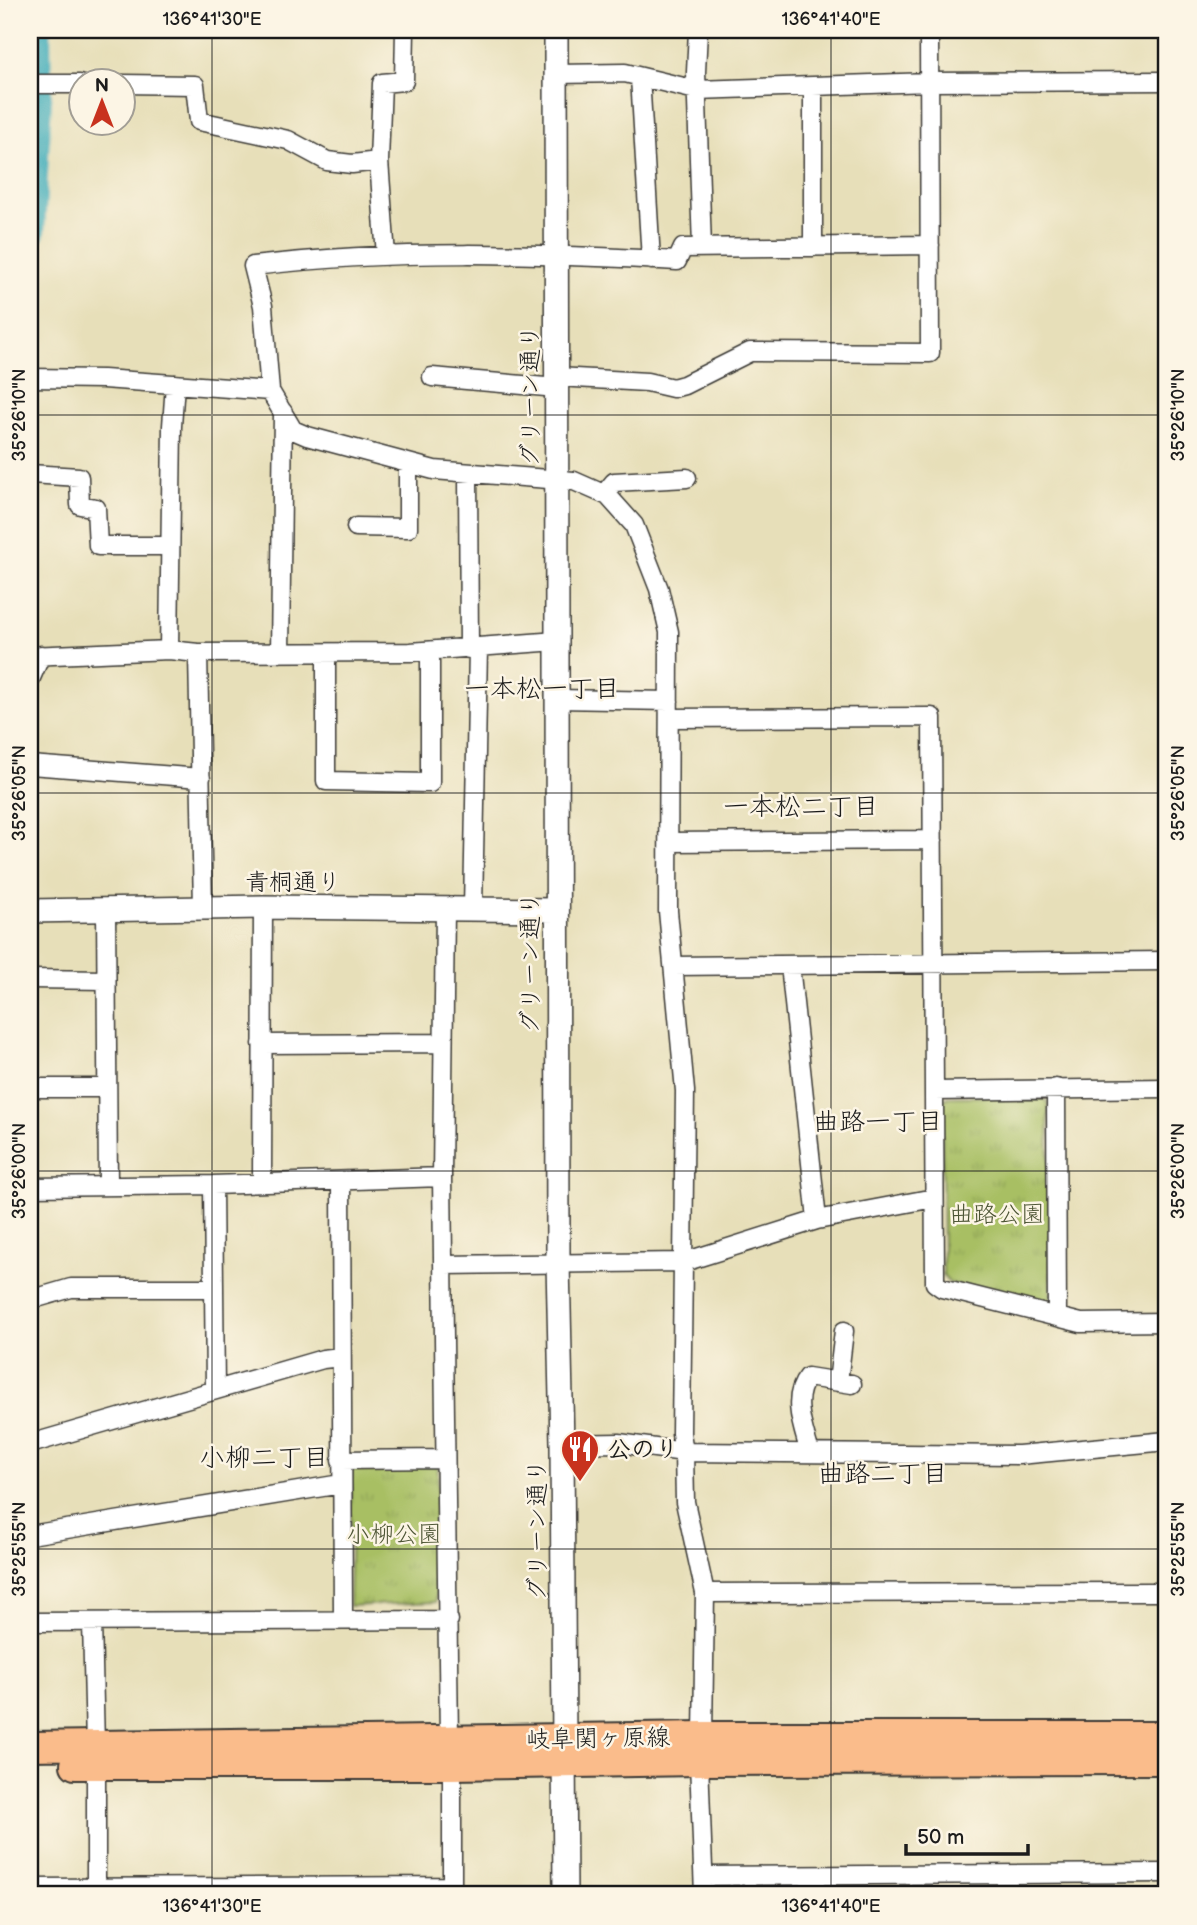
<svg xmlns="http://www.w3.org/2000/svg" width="1197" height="1925" font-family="'Balsamiq Sans','Klee One',sans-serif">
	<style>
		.grass { fill: url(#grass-tufts); stroke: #626e40; stroke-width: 2 }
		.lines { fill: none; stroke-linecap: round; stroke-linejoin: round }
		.river { stroke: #3baab8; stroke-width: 30 }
		.minor-casing { stroke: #3a3934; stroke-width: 21 }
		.tertiary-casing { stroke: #3a3934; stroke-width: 26 }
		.primary-casing { stroke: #3a3934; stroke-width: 32 }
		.minor { stroke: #fff; stroke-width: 18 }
		.tertiary { stroke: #fff; stroke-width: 23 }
		.primary { stroke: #fabc8b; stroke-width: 28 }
		.ticks { fill: none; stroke: #1c1c1c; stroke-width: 2; stroke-opacity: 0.45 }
		.labels { text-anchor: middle; stroke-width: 5; stroke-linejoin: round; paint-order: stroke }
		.street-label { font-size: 24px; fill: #1c1c1c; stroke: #fcf5e5 }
		.park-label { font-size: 24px; fill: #4d5535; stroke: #fcf5e5 }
		.poi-label { font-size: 24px; font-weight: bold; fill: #1c1c1c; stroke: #fcf5e5; text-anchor: start }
		.neighbourhood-label { font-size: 26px; fill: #1c1c1c; stroke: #fcf5e5 }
		.neatline { fill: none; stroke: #1c1c1c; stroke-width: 2.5 }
		.ticks-label { font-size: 18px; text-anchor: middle; fill: #1c1c1c }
	</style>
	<defs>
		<pattern id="grass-tufts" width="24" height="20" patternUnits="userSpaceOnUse" patternTransform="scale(1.75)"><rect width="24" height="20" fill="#a8bf64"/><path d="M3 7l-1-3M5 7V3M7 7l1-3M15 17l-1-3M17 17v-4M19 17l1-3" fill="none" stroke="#90a456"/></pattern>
	</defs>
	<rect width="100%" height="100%" fill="#fcf5e5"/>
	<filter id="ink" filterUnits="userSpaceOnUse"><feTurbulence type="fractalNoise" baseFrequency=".0143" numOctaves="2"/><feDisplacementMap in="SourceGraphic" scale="14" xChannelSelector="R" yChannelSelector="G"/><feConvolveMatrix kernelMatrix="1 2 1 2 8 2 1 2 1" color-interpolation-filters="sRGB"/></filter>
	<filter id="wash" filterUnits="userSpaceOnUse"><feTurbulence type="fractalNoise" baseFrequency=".00686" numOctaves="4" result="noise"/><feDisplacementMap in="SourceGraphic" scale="28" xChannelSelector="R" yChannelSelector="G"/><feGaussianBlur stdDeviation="1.57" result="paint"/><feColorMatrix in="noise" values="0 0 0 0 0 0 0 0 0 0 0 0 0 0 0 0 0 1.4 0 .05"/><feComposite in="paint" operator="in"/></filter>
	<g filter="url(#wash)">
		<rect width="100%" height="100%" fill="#e7dfb9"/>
		<path class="grass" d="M1041,1096l7,7 3,198 -8,3 -93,-21 -7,-8 -1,-173 6,-5z
			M438,1466l-2,136 -87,4 3,-139z"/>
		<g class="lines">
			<path class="river" d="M30,232l7,-133 -1,-69"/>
		</g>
	</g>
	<g filter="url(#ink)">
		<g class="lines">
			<defs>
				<path id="minor" d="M698,30l-2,42 6,176
					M556,74l69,-1 71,17 234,-8 237,-1
					M640,77l11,183
					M30,84h50
					M122,84l73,1 4,36 89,19 39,21 25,3 27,-3
					M813,247v-161
					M386,256l-7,-95 3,-78 22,-2 1,-51
					M432,377l125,11
					M557,377l90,5 26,6 11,-3 66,-33 180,1 -1,-323
					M30,378l73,1 167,12 23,39 14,6 127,34 140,11 34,15 26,29 25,64 10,43 -1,279 17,180 -4,342 3,19 1,50 20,91 -2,143
					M270,391l-7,-85 -10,-40c141,-17 282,-13 424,-5l6,-13 247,-3
					M30,474l49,3 1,28 16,3 2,38h72
					M468,474l1,175
					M604,494l10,-12 73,-4
					M356,527l52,1v-65
					M169,650l3,-224 3,-42
					M198,653l5,256
					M280,653l3,-241
					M326,653v128l104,2v-132
					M30,656l139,-6 29,3 212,-1 147,-11
					M30,680l11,-25
					M557,699l112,2
					M669,718l263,-1 3,566 7,5 139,35 86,-1
					M30,765l171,13
					M669,842l264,-2
					M445,909l-3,268 7,563
					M473,909l5,-261
					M106,910l2,276
					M790,965l27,255
					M673,966l494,-5
					M30,979l76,1
					M262,1044l181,-1
					M30,1088h77
					M1056,1088l1,229
					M934,1091l233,-3
					M341,1181l2,438
					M262,1183l1,-276
					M213,1185l2,205
					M30,1187l183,-2 229,-8
					M444,1265l240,-3 133,-42 117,-22
					M30,1300l41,-12h143
					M838,1382l6,-51
					M30,1444l293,-85 18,-2
					M562,1444l57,-1 65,9 335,3 148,-14
					M810,1453c-6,-23 -20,-55 -2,-76l44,7
					M341,1460l103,-1
					M30,1535l311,-51
					M705,1593l462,-1
					M30,1622l419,-2
					M92,1622l3,124
					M699,1761l5,134
					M96,1765v122
					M452,1765v130
					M704,1876l463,-3
					M30,1888l422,-2"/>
				<path id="tertiary" d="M556,30l2,1233 4,181 3,451
					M30,911l233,-4 293,3"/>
				<path id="primary" d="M30,1746l673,-10h464
					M75,1765h377l247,-4 468,-1"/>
			</defs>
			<use href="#minor" class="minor-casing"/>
			<use href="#tertiary" class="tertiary-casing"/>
			<use href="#primary" class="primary-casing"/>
			<use href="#minor" class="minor"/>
			<use href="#tertiary" class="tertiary"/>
			<use href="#primary" class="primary"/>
		</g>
	</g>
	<path class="ticks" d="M212,30v1865M831,30v1865M30,37h1137M30,415h1137M30,793h1137M30,1171h1137M30,1549h1137"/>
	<defs>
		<symbol id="restaurant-pin" viewBox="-11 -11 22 30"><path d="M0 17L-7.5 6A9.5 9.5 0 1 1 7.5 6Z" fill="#c8321e" stroke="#fcf5e5"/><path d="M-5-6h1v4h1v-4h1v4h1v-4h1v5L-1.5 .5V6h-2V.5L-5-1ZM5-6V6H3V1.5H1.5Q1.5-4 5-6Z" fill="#fff"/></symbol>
	</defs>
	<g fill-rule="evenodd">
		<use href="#restaurant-pin" x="558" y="1427" width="44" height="60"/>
	</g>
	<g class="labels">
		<g class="street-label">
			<text transform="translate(530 396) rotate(-90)" y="8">グリーン通り</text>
			<text x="293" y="890">青桐通り</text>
			<text transform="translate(530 963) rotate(-90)" y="8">グリーン通り</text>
			<text transform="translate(537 1530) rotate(-90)" y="8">グリーン通り</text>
			<text transform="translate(598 1738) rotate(-1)" y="8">岐阜関ヶ原線</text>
		</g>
		<g class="park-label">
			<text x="997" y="1222">曲路公園</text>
			<text x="394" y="1542">小柳公園</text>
		</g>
		<g class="poi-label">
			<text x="607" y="1457">公のり</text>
		</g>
		<g class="neighbourhood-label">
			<text x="542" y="697">一本松一丁目</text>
			<text x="801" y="815">一本松二丁目</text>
			<text x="878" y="1130">曲路一丁目</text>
			<text x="264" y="1466">小柳二丁目</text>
			<text x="883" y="1482">曲路二丁目</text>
		</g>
	</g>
	<rect width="1197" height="1925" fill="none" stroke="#fcf5e5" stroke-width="77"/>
	<g transform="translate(102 102)"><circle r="33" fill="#fcf5e5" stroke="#a29e95" stroke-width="2"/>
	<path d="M0-5L12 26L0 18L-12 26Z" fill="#c8321e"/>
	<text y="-10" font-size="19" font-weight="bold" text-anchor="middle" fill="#1c1c1c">N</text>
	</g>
	<path d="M906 1844v10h122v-10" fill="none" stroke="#1c1c1c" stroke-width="3.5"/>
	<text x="917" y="1844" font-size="21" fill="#1c1c1c" stroke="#fcf5e5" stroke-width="5" paint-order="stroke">50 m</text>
	<rect x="38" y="38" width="1120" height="1848" class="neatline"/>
	<g class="ticks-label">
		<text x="212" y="25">136°41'30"E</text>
		<text x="831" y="25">136°41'40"E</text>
		<text transform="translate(19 415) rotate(-90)" y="6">35°26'10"N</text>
		<text transform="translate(1178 415) rotate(-90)" y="6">35°26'10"N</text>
		<text transform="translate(19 793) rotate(-90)" y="6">35°26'05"N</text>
		<text transform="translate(1178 793) rotate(-90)" y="6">35°26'05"N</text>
		<text transform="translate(19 1171) rotate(-90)" y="6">35°26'00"N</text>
		<text transform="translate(1178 1171) rotate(-90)" y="6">35°26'00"N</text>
		<text transform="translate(19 1549) rotate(-90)" y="6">35°25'55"N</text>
		<text transform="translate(1178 1549) rotate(-90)" y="6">35°25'55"N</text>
		<text x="212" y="1912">136°41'30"E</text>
		<text x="831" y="1912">136°41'40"E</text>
	</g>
</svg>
